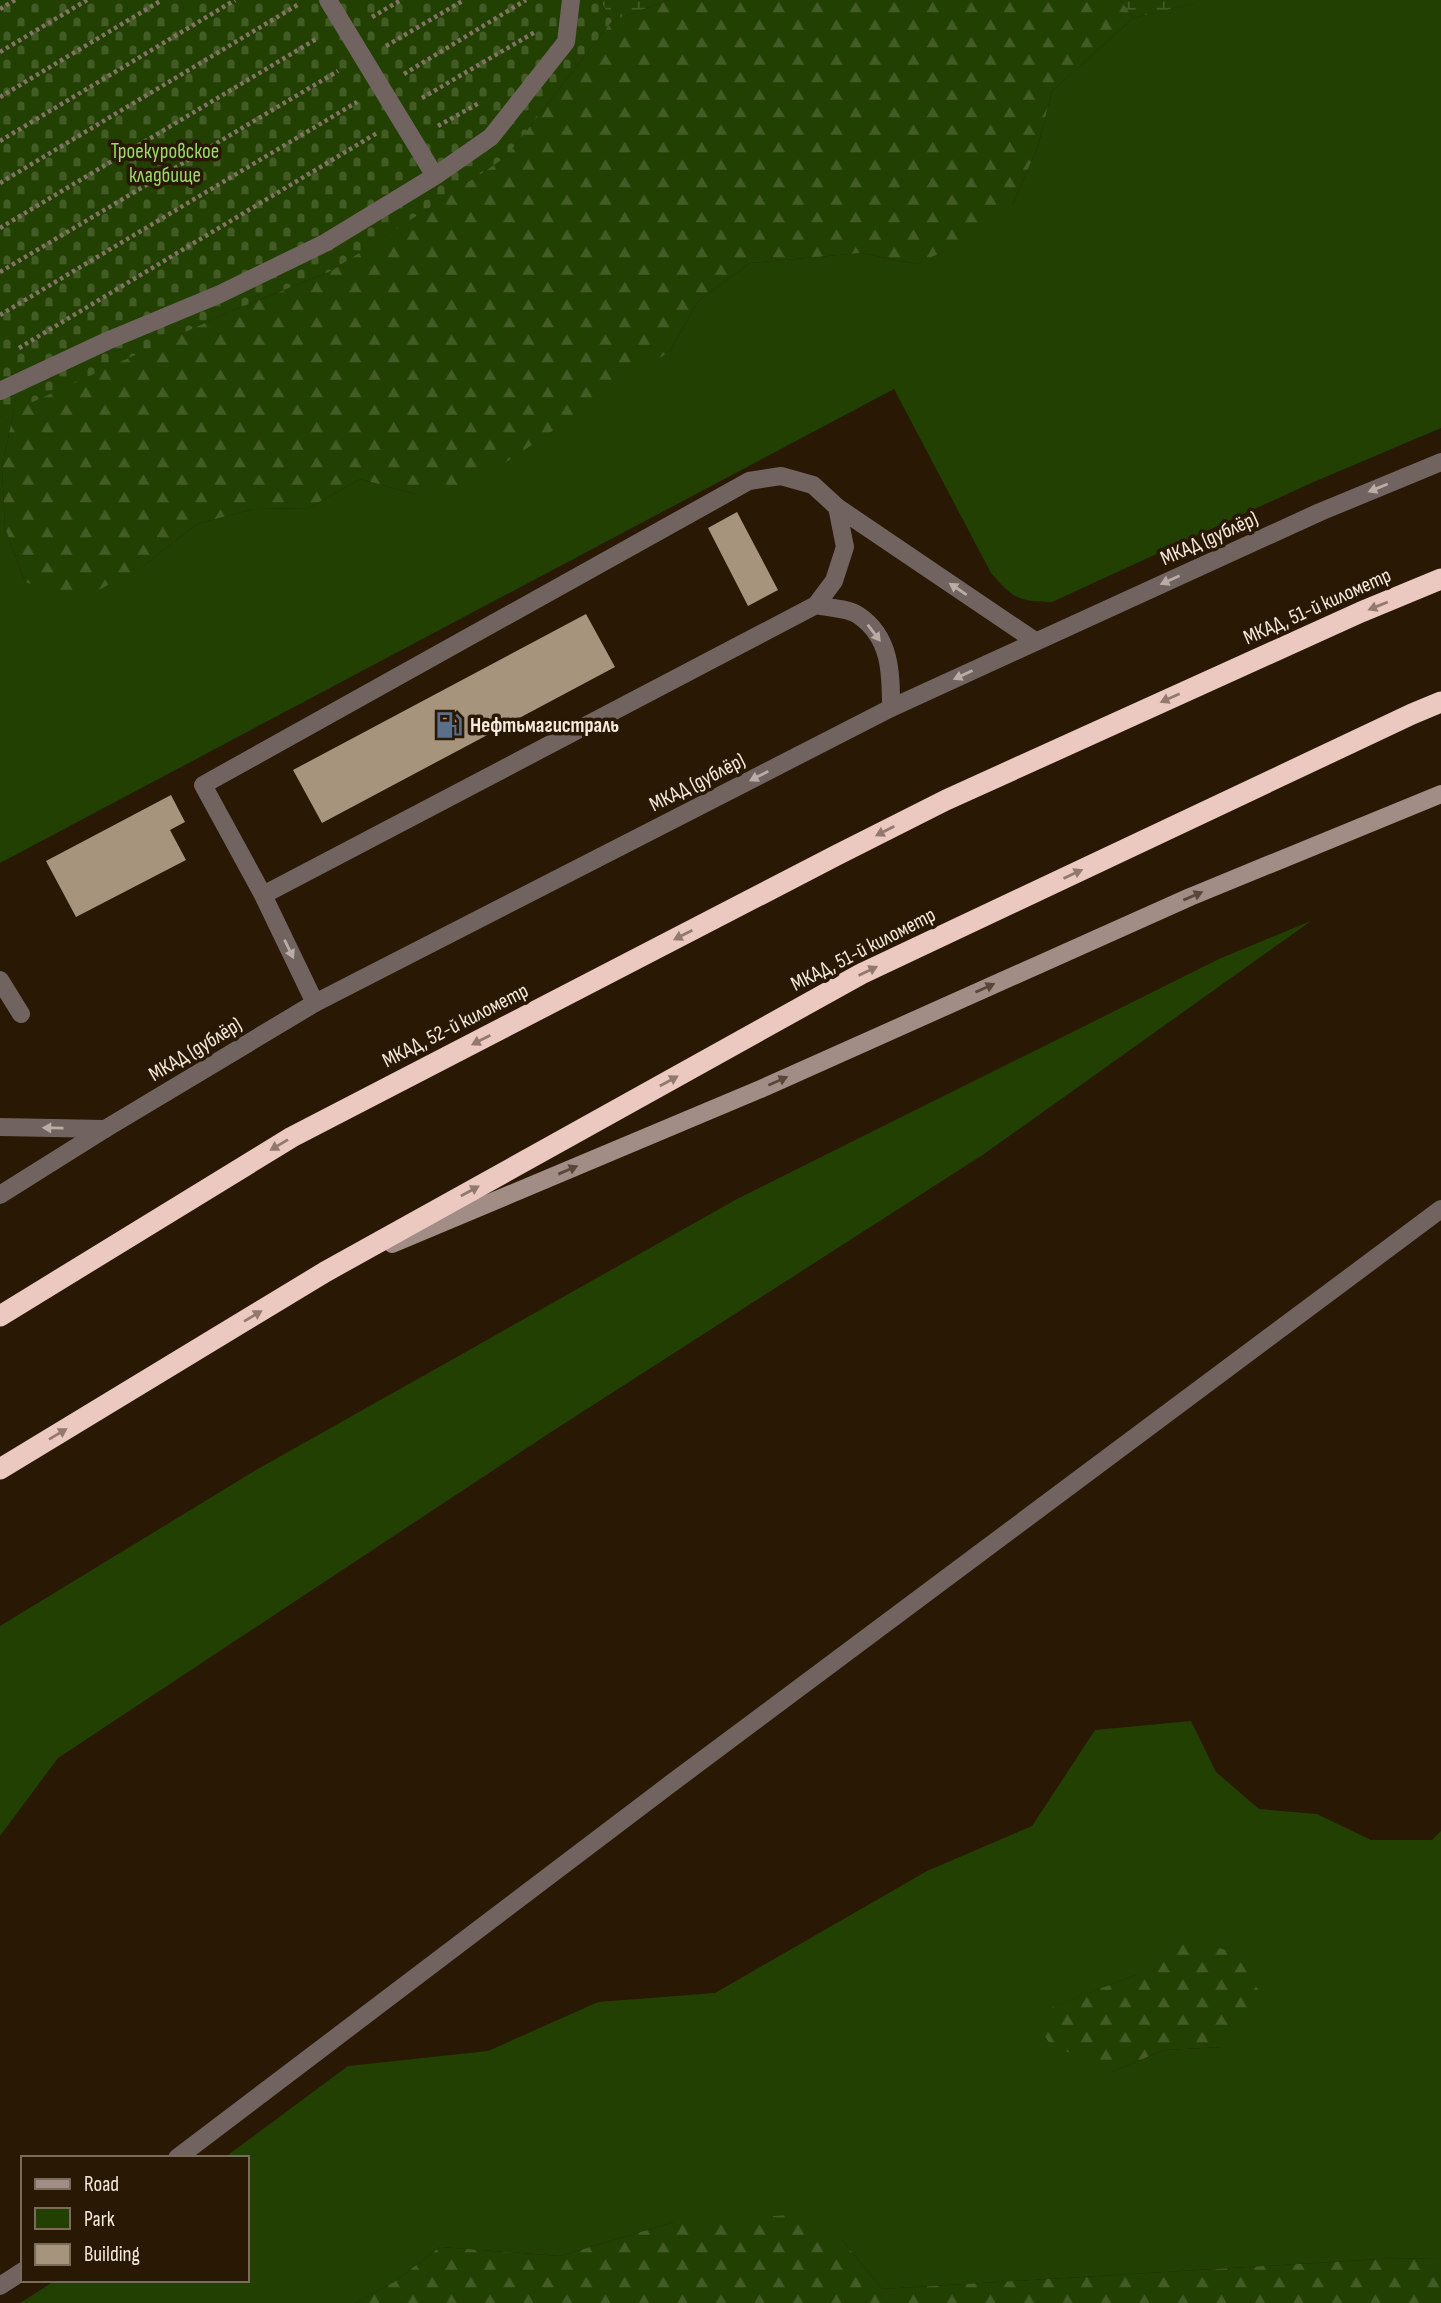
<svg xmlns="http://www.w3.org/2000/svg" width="1441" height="2303" font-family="'Sofia Sans Condensed',sans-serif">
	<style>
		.green { fill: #224002; fill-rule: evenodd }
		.forest { fill: url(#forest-firs) }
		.wetland { fill: url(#wetland-marsh) }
		.cemetery { fill: url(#cemetery-stones) }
		.building { fill: #a7947c }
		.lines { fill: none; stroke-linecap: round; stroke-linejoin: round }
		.path { stroke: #827464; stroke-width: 4.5; stroke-dasharray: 3.5 3.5; stroke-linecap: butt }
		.lane { stroke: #716360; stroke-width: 18 }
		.street { stroke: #716360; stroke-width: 18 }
		.secondary { stroke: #a28c86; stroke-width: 18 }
		.highway { stroke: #ebc8c0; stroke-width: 21 }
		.oneway { fill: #baada5 }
		.oneway2 { fill: #93796b }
		.oneway3 { fill: #594638 }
		.labels { text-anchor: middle; stroke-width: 7; stroke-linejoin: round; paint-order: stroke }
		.park-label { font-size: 21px; fill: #9cda6d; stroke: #281804 }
		.street-label { font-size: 21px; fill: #f6eade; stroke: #281804 }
		.poi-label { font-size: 21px; font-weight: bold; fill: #f6eade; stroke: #281804; text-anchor: start }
	</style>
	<defs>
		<pattern id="forest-firs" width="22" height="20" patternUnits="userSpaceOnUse" patternTransform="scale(1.75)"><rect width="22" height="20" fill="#224002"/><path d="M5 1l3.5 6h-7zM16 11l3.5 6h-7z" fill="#435c26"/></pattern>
		<pattern id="wetland-marsh" width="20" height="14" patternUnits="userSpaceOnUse" patternTransform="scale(1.75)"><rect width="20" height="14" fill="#224002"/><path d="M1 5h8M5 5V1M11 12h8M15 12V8" fill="none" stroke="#435c26"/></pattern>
		<pattern id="cemetery-stones" width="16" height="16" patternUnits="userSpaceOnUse" patternTransform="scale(1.75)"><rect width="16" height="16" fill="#224002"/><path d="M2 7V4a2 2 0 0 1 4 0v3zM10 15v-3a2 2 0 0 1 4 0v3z" fill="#435c26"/></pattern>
	</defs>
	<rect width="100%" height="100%" fill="#281804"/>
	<path class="green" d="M1196,0h245v428l-132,56 -257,118c-34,0 -39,-4 -61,-29l-97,-184 -894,474v-446l14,-8 -12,59 3,60 20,54 118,-16 54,-42 56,-15 56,-1 51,-29 55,15 255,-143 28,-50 52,-38 111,-10 56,11 96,-60 25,-58 14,-55 81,-73 62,-15z
		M1311,921l-327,233 -436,280 -490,324 -58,78v-210l256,-156 481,-271 484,-241z
		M1191,1721l25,51 43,37 58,5 54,26h61l9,-9v427l-61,1 -498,30 -39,-48 -169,-19 -114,34 -120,-9 -46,35 -39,21h-335l36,-23h191v-122h-23l124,-92 140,-15 110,-49 117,-9 212,-122 105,-45 63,-96zM1136,1975l86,72 -58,3 -52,22 -80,-57z"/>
	<path class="forest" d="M668,0h453l12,18 -81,73 -14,55 -25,58 -44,35 -52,25 -56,-11 -111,10 -52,38 -28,50 -196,133 -59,10 -55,-15 -51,29 -56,1 -56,15 -54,42 -61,33 -57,-17 -20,-54 -3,-60 12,-59 215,-97 102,-41 175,-114 106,-136z
		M1180,1936l55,17 31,49 -44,45 -58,3 -52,22 -62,-28 -19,-29 105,-40z
		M790,2215l53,26 39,48 498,-30 61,-1v45h-1086l39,-21 46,-35 120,9 114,-34z"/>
	<path class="wetland" d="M600,0h68l-56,21z
		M1121,0h75v3l-63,15z"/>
	<path class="cemetery" d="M0,0h600l12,21 -106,136 -71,47 -104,67 -102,41 -229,105z"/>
	<path class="building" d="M737,512l41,78 -30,16 -40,-78z
		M586,614l29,53 -293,156 -29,-53z
		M171,795l14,27 -15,8 16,30 -110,57 -30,-56z"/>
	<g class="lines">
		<path class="path" d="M0,9l15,-9
			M372,17l29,-17
			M386,46l78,-46
			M0,52l87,-52
			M404,74l122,-74
			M0,97l162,-97
			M422,98l113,-66
			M438,126l41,-23
			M0,141l235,-141
			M0,183l299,-179
			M0,228l318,-190
			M0,272l338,-201
			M0,315l357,-213
			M19,348l358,-215"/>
		<path class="lane" d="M328,0l107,176
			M0,391l107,-50 113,-47 105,-51 110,-67 56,-39 75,-95 5,-42
			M781,476l32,9 24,22 8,40 -11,34 -18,24 -553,290 -60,-110 546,-304z
			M837,507l198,134
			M816,605c12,3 32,3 42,10 33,22 33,58 33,93
			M263,895l52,108
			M0,980l21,34
			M0,1127l105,2
			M177,2158l492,-373 772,-576
			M0,2286l23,-15"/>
		<path class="street" d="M0,1195l105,-66 210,-126 576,-295 429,-196 121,-50"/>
		<path class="secondary" d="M392,1244l371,-156 427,-191 251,-103"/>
		<path class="highway" d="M0,1316l292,-179 545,-282 109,-55 415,-188 80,-33
			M0,1469l325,-197 536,-298 551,-260 29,-12"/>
	</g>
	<defs><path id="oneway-solid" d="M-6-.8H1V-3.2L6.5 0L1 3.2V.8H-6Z" transform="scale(1.75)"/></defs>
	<g class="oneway">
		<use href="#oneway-solid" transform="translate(1378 488) rotate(158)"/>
		<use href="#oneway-solid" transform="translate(1170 580) rotate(156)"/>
		<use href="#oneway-solid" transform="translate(958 589) rotate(-146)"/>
		<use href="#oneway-solid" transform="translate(874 633) rotate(53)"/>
		<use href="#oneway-solid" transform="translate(963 675) rotate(155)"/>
		<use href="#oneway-solid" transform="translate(759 776) rotate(153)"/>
		<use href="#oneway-solid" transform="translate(289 949) rotate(64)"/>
		<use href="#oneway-solid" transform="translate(53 1128) rotate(-179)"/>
	</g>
	<g class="oneway2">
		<use href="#oneway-solid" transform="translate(1378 606) rotate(158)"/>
		<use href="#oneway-solid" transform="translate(1170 698) rotate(156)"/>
		<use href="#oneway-solid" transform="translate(885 831) rotate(153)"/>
		<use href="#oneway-solid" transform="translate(1073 874) rotate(-25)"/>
		<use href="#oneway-solid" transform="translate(683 935) rotate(153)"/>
		<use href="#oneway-solid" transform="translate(868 971) rotate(-26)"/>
		<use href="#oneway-solid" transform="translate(481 1040) rotate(153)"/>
		<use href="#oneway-solid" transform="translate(669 1081) rotate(-29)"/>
		<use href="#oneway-solid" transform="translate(279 1145) rotate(149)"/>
		<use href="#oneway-solid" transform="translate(470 1191) rotate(-29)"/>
		<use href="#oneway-solid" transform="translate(253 1316) rotate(-31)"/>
		<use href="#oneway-solid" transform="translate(58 1434) rotate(-31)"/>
	</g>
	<g class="oneway3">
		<use href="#oneway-solid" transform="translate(1193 896) rotate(-23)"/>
		<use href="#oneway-solid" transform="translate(985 988) rotate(-24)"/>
		<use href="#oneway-solid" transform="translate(778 1081) rotate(-24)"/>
		<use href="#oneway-solid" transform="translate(568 1170) rotate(-23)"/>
	</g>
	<defs>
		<symbol id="fuel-bare" viewBox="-9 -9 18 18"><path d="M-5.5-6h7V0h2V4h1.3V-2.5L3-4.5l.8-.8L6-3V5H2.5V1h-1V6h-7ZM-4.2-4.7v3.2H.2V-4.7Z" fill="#5c6f8a" stroke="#281804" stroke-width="2.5" paint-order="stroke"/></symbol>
	</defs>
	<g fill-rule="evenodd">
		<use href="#fuel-bare" x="430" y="706" width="38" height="38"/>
	</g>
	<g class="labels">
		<g class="park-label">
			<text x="165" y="158">Троекуровское<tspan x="165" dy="24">кладбище</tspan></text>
		</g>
		<g class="street-label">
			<text transform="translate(1209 538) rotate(-24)" y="7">МКАД (дублёр)</text>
			<text transform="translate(1317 606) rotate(-24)" y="7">МКАД, 51-й километр</text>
			<text transform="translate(697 782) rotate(-27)" y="7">МКАД (дублёр)</text>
			<text transform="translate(863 949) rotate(-27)" y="7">МКАД, 51-й километр</text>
			<text transform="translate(455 1025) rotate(-27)" y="7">МКАД, 52-й километр</text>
			<text transform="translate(195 1049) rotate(-31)" y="7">МКАД (дублёр)</text>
		</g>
		<g class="poi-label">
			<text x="470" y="732">Нефтьмагистраль</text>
		</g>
	</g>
	<rect x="21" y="2156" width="228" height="126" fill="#281804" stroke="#7a6c5b" stroke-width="2"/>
	<rect x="35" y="2179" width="35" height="10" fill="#a28c86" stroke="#7a6c5b" stroke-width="2"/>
	<text x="84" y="2191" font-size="21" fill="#f6eade">Road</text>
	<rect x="35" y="2208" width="35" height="21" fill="#224002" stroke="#7a6c5b" stroke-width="2"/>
	<text x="84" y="2226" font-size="21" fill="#f6eade">Park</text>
	<rect x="35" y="2244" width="35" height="21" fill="#a7947c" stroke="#7a6c5b" stroke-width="2"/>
	<text x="84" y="2261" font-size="21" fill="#f6eade">Building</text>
</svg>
